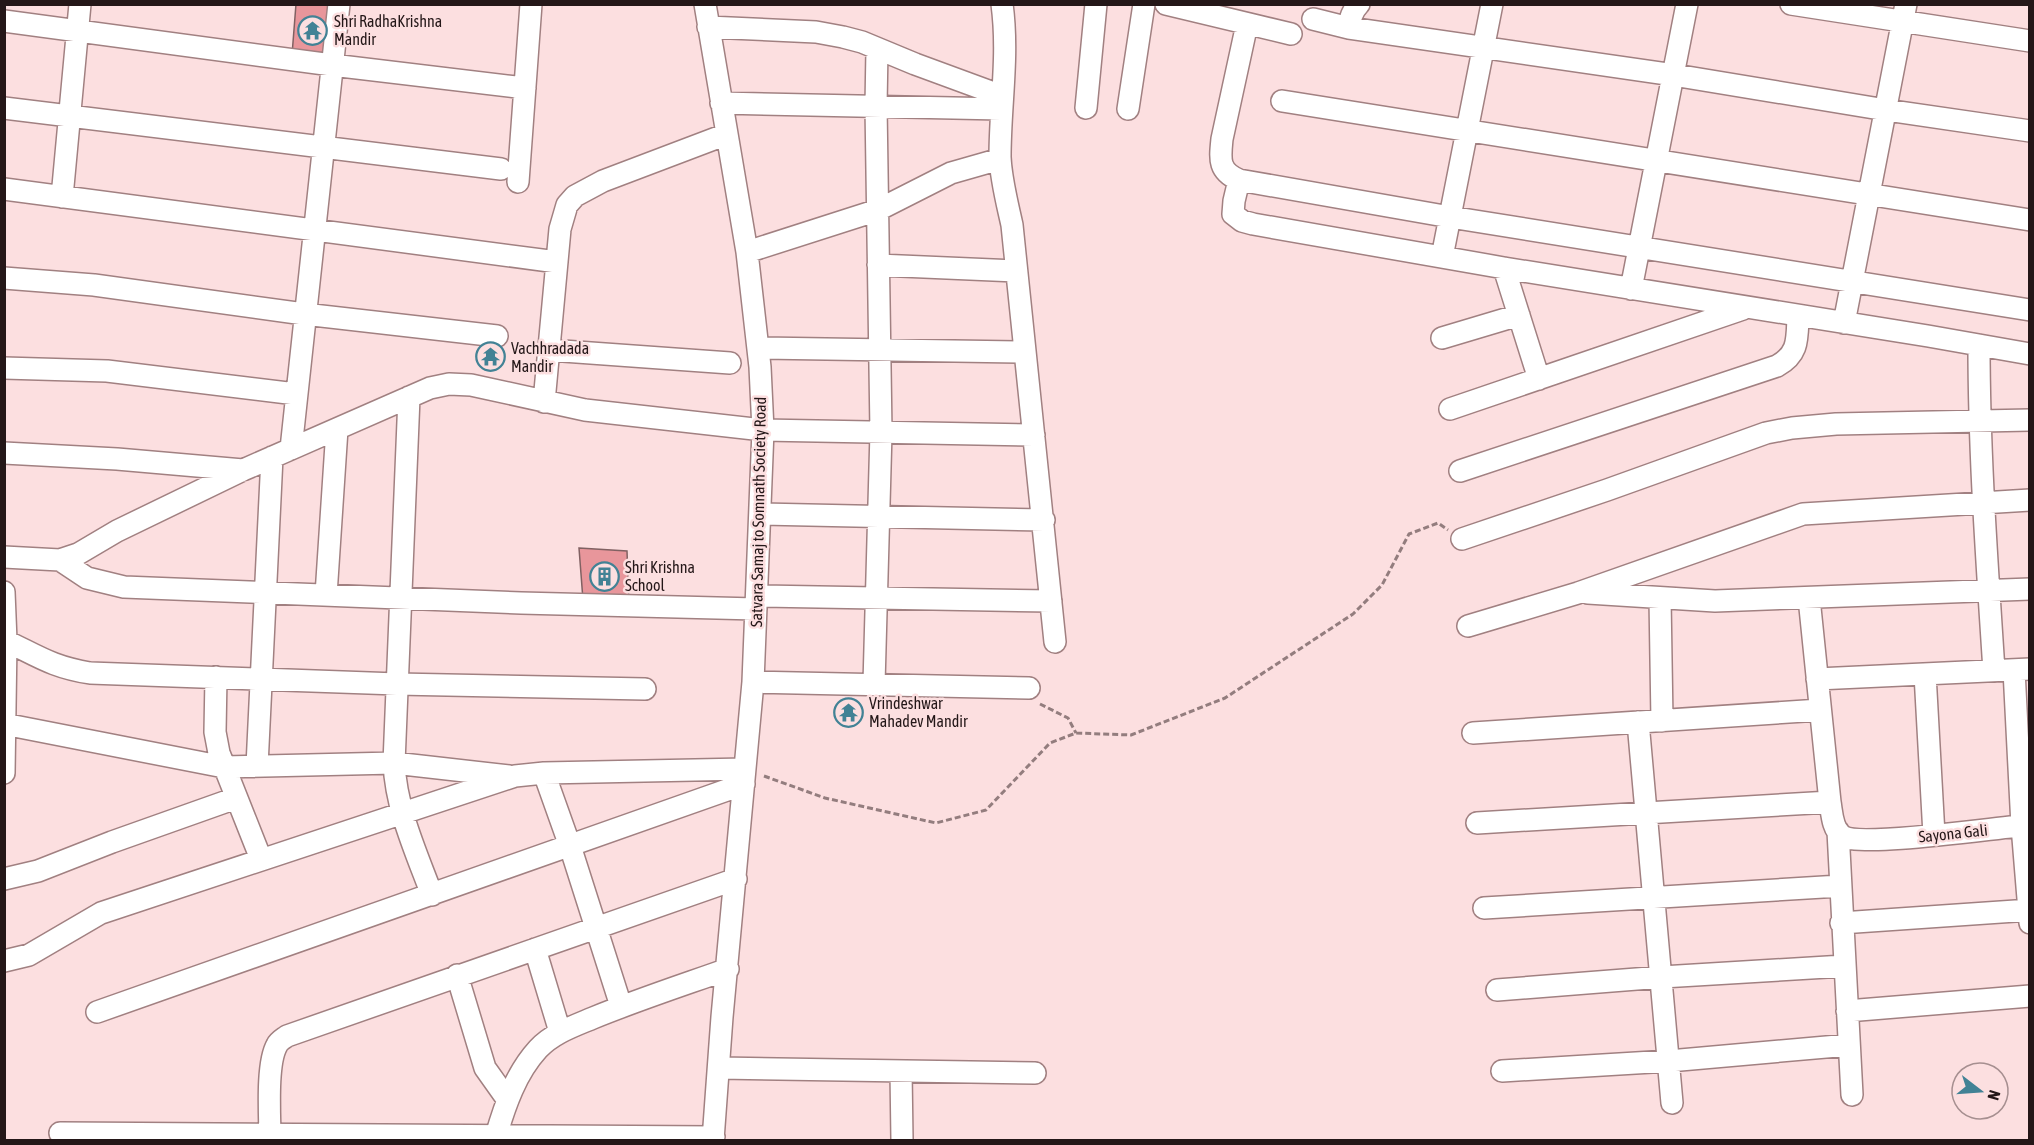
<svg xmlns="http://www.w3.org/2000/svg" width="2034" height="1145" font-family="'Asap Condensed',sans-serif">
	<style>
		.building { fill: #e8969b; stroke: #806162; stroke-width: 1.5 }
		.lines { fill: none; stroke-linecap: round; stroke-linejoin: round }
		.street-casing { stroke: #a18081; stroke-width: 24 }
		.path { stroke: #937d7e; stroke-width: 3; stroke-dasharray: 6 3; stroke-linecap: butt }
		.street { stroke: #fff; stroke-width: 21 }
		.labels { text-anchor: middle; stroke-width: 5; stroke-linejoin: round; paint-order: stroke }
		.poi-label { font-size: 16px; fill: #241718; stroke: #fcdfe0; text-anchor: start }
		.street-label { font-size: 16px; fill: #241718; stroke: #fcdfe0 }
	</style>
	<rect width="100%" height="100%" fill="#fcdfe0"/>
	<path class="building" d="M296,4h39l-7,55 -36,-4z
		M486,349h11l-4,15 -8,2z
		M579,548l48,3 2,55 -46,-6z
		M842,702h12v21l-13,-1z"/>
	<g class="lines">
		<defs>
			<path id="street" d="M705,4l42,248 13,115 3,63 -10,252 -31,335 -9,123
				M1002,4c7,52 -2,101 -2,153 1,23 7,45 12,68l43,417
				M1166,4l125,30
				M1791,4l239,37
				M1313,19l36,9 325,47 212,35 144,21
				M4,21l328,44 193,23
				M1247,24l-25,115c-2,20 -4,32 17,41l211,37 580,93
				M708,27l108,5 27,5 19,5 53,22 87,32
				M1349,28c1,-10 3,-17 10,-24
				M1282,101l748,119
				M721,103l280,6
				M4,108l497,61
				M1086,108l10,-104
				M1128,109l16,-105
				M1239,180l-5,21 -1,13 9,7 11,3 251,44 424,68 102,18
				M518,182l13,-178
				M4,189l553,73
				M62,197l18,-193
				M747,252l131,-42 73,-37 49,-14
				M1442,257l50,-253
				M878,265l138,6
				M1504,268l35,111
				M4,278l90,7 210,29 193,22
				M1631,289l56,-285
				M1844,323l62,-319
				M1442,338l77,-23
				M1979,345c0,109 8,217 15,326
				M758,348l266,4
				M549,350l181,13
				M4,368l103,3 189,23
				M409,397l-15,366c2,46 22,89 38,132
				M544,402l16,-173 7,-24 8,-9 28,-15 124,-47
				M1450,409l293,-100
				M291,449l48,-445
				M4,453l113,6 126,11
				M1460,471l317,-105c22,-12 20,-27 21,-50
				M760,514l284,6
				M1462,539l145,-49 159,-57 26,-5 44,-4 194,-4
				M4,557l56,3 18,-6 39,-23 126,-61 187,-82 19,-4 22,1 114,25 178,20 271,5
				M60,560l27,18 37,9 397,16 235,6
				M4,592l2,49 -2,132
				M1588,593l127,8 315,-12
				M326,595l11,-166
				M757,596l294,5
				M1660,598l2,123
				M1809,598l21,204c2,11 2,27 12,34 19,12 157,-9 188,-11
				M1468,626l110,-33 225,-79 227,-14
				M4,640c34,16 48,27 86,33l307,11 248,5
				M2014,670l8,156 8,97
				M1925,674l9,161
				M216,677l-1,55 4,21 42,106
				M1817,679l213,-10
				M753,682l276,6
				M874,684l7,-252 -5,-326 1,-57
				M1638,722l34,381
				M4,724l220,43 170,-4 115,13
				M1473,733l347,-23
				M257,766l15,-309
				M544,773l26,73 51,160
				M1477,823l353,-21
				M1838,831l14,264
				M4,879l34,-8 74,-29 124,-44
				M1484,908l356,-22
				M1841,923l189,-13
				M535,949l25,83
				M4,961l25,-6 72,-42 414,-137 29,-3 201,-4
				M457,975l28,93 22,31
				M1497,990l165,-13 182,-11
				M1847,1011l183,-15
				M97,1012l647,-228
				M719,1068l316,5
				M901,1071l1,69
				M1502,1071l167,-10 180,-16
				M60,1133l654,4
				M496,1136c9,-31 20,-63 42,-87 15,-16 36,-23 55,-31 44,-18 90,-33 135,-49
				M270,1140c0,-22 -4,-76 7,-95 2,-4 6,-6 10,-9l449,-157"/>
		</defs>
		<use href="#street" class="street-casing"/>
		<path class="path" d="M1040,704l28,14 8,15
			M764,776l61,22 111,25 50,-13 64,-67 26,-10 55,2 94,-37 128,-84 29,-29 27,-51 29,-11 10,7"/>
		<use href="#street" class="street"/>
	</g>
	<defs>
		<symbol id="temple-ring" viewBox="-11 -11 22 22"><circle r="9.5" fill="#fcdfe0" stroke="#428295" stroke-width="1.5"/><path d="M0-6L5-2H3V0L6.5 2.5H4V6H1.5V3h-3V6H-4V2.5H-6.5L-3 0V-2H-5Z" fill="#428295"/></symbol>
		<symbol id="building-ring" viewBox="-11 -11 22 22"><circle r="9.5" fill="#fcdfe0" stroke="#428295" stroke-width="1.5"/><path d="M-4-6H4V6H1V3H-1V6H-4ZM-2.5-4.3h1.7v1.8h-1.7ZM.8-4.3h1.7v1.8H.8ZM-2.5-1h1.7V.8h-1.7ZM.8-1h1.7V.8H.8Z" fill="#428295"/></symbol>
	</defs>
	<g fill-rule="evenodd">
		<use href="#temple-ring" x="296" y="14" width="33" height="33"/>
		<use href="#temple-ring" x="474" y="340" width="33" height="33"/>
		<use href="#building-ring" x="588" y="560" width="33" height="33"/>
		<use href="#temple-ring" x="832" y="696" width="33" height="33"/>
	</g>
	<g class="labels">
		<g class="poi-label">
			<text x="334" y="27">Shri RadhaKrishna<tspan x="334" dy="18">Mandir</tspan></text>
			<text x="511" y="354">Vachhradada<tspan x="511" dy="18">Mandir</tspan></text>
			<text x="625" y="573">Shri Krishna<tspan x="625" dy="18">School</tspan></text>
			<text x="869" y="709">Vrindeshwar<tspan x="869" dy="18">Mahadev Mandir</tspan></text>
		</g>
		<g class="street-label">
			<text transform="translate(758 512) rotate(-89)" y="6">Satvara Samaj to Somnath Society Road</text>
			<text transform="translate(1953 833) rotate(-6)" y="6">Sayona Gali</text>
		</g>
	</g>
	<rect width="2034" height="1145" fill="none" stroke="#241718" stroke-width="12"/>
	<g transform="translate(1980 1091) rotate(107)"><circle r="28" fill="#fcdfe0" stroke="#a68f90" stroke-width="1.5"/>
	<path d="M0-4.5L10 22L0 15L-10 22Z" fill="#428295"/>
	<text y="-9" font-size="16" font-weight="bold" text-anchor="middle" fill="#241718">N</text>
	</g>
</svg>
